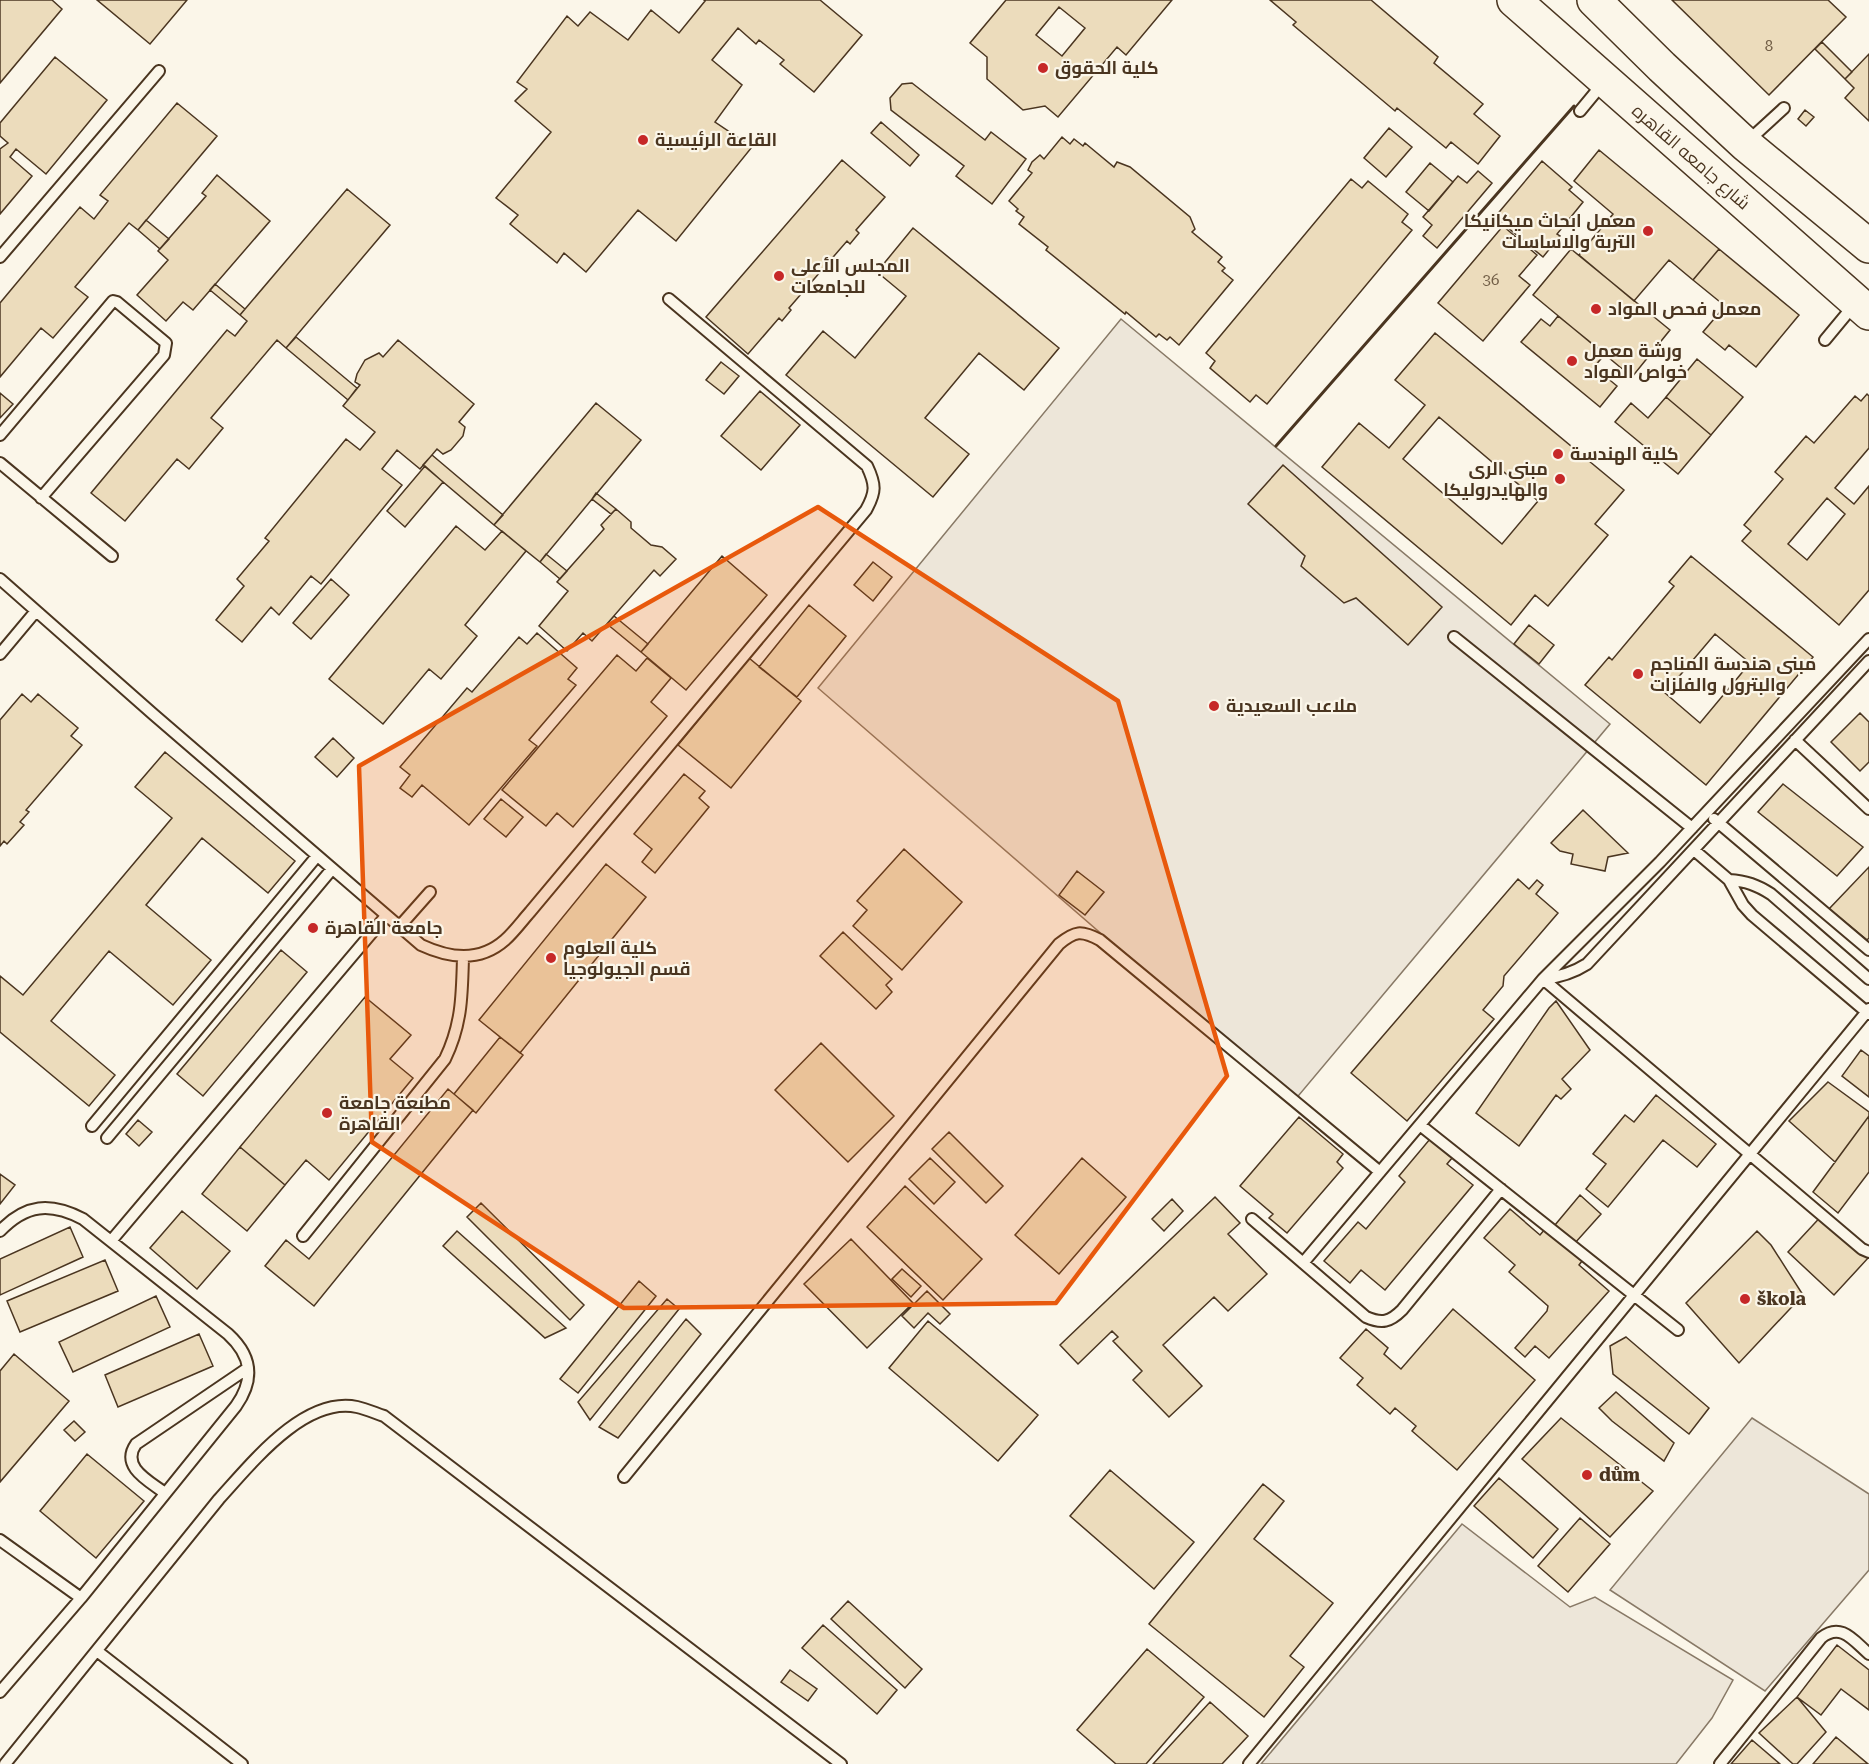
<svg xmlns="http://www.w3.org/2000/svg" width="1869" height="1764" font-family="'Roboto Serif',Cairo,serif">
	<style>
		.green { fill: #ede6d9; stroke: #887966; stroke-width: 1.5 }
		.building { fill: #ecdcbc; stroke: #4a3520; stroke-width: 1.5; fill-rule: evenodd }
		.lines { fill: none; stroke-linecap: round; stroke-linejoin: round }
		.service-casing { stroke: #4a3520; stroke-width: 14 }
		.primary-casing { stroke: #4a3520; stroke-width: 36 }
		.service { stroke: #fbf6e9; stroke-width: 10 }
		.primary { stroke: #fbf6e9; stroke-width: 33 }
		.wall { stroke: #4a3520; stroke-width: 3 }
		.marked { fill: #e8590c; fill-opacity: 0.2; stroke: #e8590c; stroke-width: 4.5; stroke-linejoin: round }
		.poi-dot { fill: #c62828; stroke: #fbf6e9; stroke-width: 2 }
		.labels { text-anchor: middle; stroke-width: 4.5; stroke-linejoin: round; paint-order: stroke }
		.number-label { font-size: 15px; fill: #725f47 }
		.poi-label { font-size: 18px; font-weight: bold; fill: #4a3520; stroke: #fbf6e9; text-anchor: start }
		.street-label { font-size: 18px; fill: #4a3520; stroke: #fbf6e9 }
	</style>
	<rect width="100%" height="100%" fill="#fbf6e9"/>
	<path class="green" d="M1121,319l489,405 -316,377 -476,-413z
		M1752,1418l117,76v76l-104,121 -155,-101z
		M1462,1524l108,83 25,-10 138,83 -21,38 -36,46h-415z"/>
	<path class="building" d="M0,0h52l10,9 -62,74z
		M97,0h90l-37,44z
		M704,0h116l42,35 -48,57 -34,-28 4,-4 -25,-20 -3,4 -18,-16 -26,32 30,25 -27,37 37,25 -76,94 -38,-31 -52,62 -22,-19 -7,10 -47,-39 8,-9 -22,-17 55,-66 -36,-31 12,-12 -10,-7 50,-66 11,10 12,-14 38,28 23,-30 28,23 26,-32z
		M1006,0h166l-46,55 -9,-8 -59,70 -13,-11 -22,4 -36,-31v-22l-17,-14zM1059,7l26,21 -23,28 -26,-21z
		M1270,0h101l67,57 -4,6 49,41 -9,10 26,22 -22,28 -27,-22 -5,6 -49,-40 -2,3 -102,-86 3,-3z
		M1672,0h156l18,17 -77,78z
		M1822,42l30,30 -7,7 -30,-30z
		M1869,54v67l-24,-23 9,-10 -9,-9z
		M55,57l52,43 -61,74 -30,-25 -6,8 22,19 -32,38v-65l8,-6 -8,-7v-13z
		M912,83l73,57 6,-8 35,27 -34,45 -36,-28 8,-10 -73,-56 -1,-12 12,-14z
		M177,103l40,33 -79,94 -9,-7 -54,64 13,10 -35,41 -12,-10 -41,49v-74l80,-96 14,12 14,-18 -8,-6z
		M1805,110l9,7 -8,9 -8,-7z
		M881,122l38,33 -9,11 -39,-33z
		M1389,128l23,19 -26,30 -22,-19z
		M1062,137l8,7 4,-5 9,7 2,-3 29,24 3,-5 13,5 60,50 5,12 -3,3 30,25 -4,5 7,6 -3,3 11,9 -54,65 -9,-8 -3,3 -8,-6 -3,3 -30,-25 -1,2 -79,-64 2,-3 -29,-23 5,-7 -8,-6 2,-2 -9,-8 23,-28 -4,-3 4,-8 8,-7 4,4z
		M1599,150l120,99 -26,31 -24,-20 -35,41 -55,-46 34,-41 -39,-33z
		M842,160l43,37 -29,33 3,3 -9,11 -3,-3 -58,67 2,2 -9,11 -3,-3 -31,36 -42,-37z
		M1542,161l30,26 -3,3 14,12 -26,32 3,2 -17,21 -48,-40z
		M1430,163l23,19 -24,29 -23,-19z
		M1478,171l14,12 -55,65 -14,-12 9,-11 -9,-8 35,-41 9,7z
		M217,175l53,46 -77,89 -10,-8 -17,19 -29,-26 31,-35 -10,-9 48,-55 -4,-3z
		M1351,179l11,9 6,-7 40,33 -6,8 10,8 -145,174 -11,-9 -6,7 -40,-34 5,-7 -9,-8z
		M347,189l43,36 -104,123 -9,-8 -66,78 12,10 -34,41 -12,-10 -52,62 -34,-28 136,-163 8,6 12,-15 -7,-6z
		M146,220l23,19 -9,10 -22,-19z
		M1503,226l34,29 -18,21 11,9 -47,56 -45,-38z
		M913,228l146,120 -35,42 -45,-37 -54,65 44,36 -36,43 -147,-122 37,-44 32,27 51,-62 -29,-24z
		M1571,249l99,81 -38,47 -99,-82z
		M1719,249l80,66 -43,52 -27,-22 -4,5 -22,-18 22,-26 -32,-26z
		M215,284l30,25 -5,6 -30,-25z
		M1558,316l47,38 -11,13 23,19 -17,21 -79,-65 20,-23 9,7z
		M1435,333l189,157 -29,34 13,11 -60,71 -13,-11 -24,30 -189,-158 37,-44 30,25 36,-43 -30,-25zM1439,417l99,84 -36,43 -99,-85z
		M296,337l61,51 -9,12 -62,-52z
		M398,340l76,64 -15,18 6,5 -2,9 -12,14 -8,4 -6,-5 -17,20 -23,-19 -15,19 20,16 -81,99 -10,-8 -32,39 -8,-8 -29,35 -26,-22 28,-34 -7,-7 32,-38 -4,-3 81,-99 14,11 15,-18 -32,-26 17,-21 -5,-3 2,-8 8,-14 14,-7 4,4z
		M1697,359l46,38 -32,38 -45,-38z
		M721,362l18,14 -15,18 -18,-14z
		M760,391l40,34 -39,45 -40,-34z
		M0,393l13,11 -13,14z
		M1867,394l2,2v52l-34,40 19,16 15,-18v104l-30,35 -97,-84 9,-10 -7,-6 39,-46 -8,-7 31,-36 8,7 41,-47 6,5zM1827,498l18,16 -38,46 -19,-16z
		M1666,397l45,38 -33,39 -63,-52 16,-19 17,15z
		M596,403l45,37 -101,122 -46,-37z
		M432,455l71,60 -9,10 -71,-60z
		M1283,465l159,142 -34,38 -52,-47 -12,5 -43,-37 4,-10 -57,-52z
		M425,466l18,16 -38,45 -18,-16z
		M596,493l20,16 -5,5 -19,-15z
		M616,509l15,13v6l20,17 11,2 14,12 -16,17 -6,-6 -62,71 -9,-8 -16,18 -28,-25 29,-35 -11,-9 47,-53 -3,-4z
		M456,526l29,24 17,-19 24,20 -61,74 12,11 -36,43 -12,-10 -46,55 -54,-45z
		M546,554l21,17 -7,8 -20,-17z
		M722,556l45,39 -81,95 -45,-38z
		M1691,556l122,101 -107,128 -121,-100 24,-28 3,3 62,-74 -5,-4zM1715,634l35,29 -50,60 -35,-30z
		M873,562l19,15 -19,24 -19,-16z
		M331,579l18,16 -38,44 -18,-16z
		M809,605l37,31 -49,61 -38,-30z
		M614,616l34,28 -7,8 -34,-28z
		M1529,625l25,20 -15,19 -25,-20z
		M537,633l40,35 -9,11 8,6 -47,55 8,6 -68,79 -47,-40 -10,12 -12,-9 10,-13 -10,-8 67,-79 5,4 47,-55 8,7z
		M617,655l19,16 11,-13 24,20 -20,24 16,14 -94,111 -16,-14 -11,13 -44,-36z
		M749,658l52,43 -70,87 -53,-43z
		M22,694l9,8 7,-8 40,34 -7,8 11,9 -56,65 3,2 -9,10 4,3 -17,19 -3,-3 -4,5v-126z
		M1860,713l9,9v40l-9,9 -29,-29z
		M333,738l21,20 -17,19 -22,-20z
		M165,752l130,109 -27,32 -66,-55 -56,67 65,55 -38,45 -64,-54 -58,70 64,54 -26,31 -89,-74v-56l23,19 149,-177 -37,-31z
		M684,774l21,17 -6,7 10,9 -54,66 -13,-11 10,-13 -18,-15z
		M1783,784l80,63 -26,29 -79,-64z
		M501,799l22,18 -17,20 -22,-18z
		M1583,810l45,43 -20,4 -3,14 -34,-7 2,-10 -13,-3 -9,-8z
		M904,849l58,53 -60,68 -49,-44 14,-16 -10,-9z
		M606,864l40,33 -126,156 -41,-33z
		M1869,867v71l-2,2 -38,-31z
		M1077,871l27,21 -19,23 -26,-20z
		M1518,879l11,10 8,-9 6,5 -7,9 22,19 -54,63 -1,10 -20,24 11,9 -87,102 -56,-48z
		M843,932l49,47 -6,6 6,7 -16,17 -56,-53z
		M281,950l26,22 -104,124 -26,-22z
		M365,997l46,38 -21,24 23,19 -84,102 -23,-20 -21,25 -45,-38z
		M1556,1001l34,49 -28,29 9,10 -10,10 -5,-4 -37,51 -43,-33 73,-105z
		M500,1037l23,18 -47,58 -22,-19z
		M821,1043l73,73 -46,46 -73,-72z
		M1861,1050l8,6v41l-27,-21z
		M1828,1082l41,30v4l-34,46 -46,-41z
		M448,1089l25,21 -159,196 -49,-40 21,-26 23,19z
		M1656,1095l60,49 -19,23 -34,-27 -55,67 -22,-18 20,-25 -13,-10 32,-39 9,7z
		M1869,1116v56l-31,41 -25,-21z
		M1299,1117l44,37 -6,8 6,6 -56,65 -18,-15 4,-4 -33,-28z
		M138,1120l14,12 -13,14 -13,-12z
		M949,1132l54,54 -17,17 -54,-54z
		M1430,1139l22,19 -5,6 26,21 -88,105 -24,-20 -11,13 -26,-22 34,-39 8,7 39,-47 -6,-6z
		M240,1147l45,38 -38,46 -45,-37z
		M930,1158l25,24 -21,22 -25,-25z
		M1082,1158l44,39 -67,77 -44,-39z
		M0,1174l15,11 -15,19z
		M905,1186l77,73 -39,41 -76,-73z
		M1580,1195l21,19 -26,29 -20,-18z
		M1215,1197l25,26 -12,11 39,40 -39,37 -14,-14 -51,48 39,41 -33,31 -36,-37 9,-9 -29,-30 5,-4 -6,-6 -34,33 -18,-19z
		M1172,1199l11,12 -19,20 -12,-12z
		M481,1203l103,102 -14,15 -103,-103z
		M1510,1209l30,26 5,-6 37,32 -3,4 30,26 -60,67 -14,-12 -10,11 -10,-9 32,-37 1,-5 -39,-34 6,-7 -31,-27z
		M182,1211l48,40 -33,38 -47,-41z
		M1826,1211l43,40v6l-35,38 -46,-43z
		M70,1227l13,30 -83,38v-36z
		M457,1231l109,97 -21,10 -102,-92z
		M1757,1231l14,14 32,50 -64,68 -53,-60z
		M851,1239l62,64 -46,45 -63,-64z
		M105,1260l13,31 -98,41 -13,-31z
		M902,1269l19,17 -10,11 -19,-18z
		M639,1281l17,15 -78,97 -18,-14z
		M927,1291l23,23 -10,10 -12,-11 -14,15 -12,-12z
		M156,1296l14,31 -97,45 -14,-30z
		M667,1299l12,10 -89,111 -12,-18z
		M1453,1309l82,71 -78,90 -45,-39 4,-5 -21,-18 -5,6 -33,-29 6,-7 -23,-20 26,-29 22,19 -4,6 17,15z
		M686,1319l15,15 -83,104 -19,-11z
		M928,1321l110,94 -40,46 -109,-93z
		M199,1334l14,32 -95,41 -13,-32z
		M1626,1337l83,71 -20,26 -76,-60 -3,-28z
		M14,1354l55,47 -69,81v-111z
		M1616,1392l58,51 -10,18 -52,-40 -13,-13z
		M1561,1418l92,73 -43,46 -88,-78z
		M74,1421l11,11 -10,9 -11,-11z
		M87,1454l57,47 -48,57 -56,-47z
		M1110,1470l84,72 -40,47 -84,-73z
		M1499,1478l59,51 -25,29 -59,-52z
		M1263,1484l21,17 -30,38 79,64 -43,53 14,11 -40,50 -115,-93z
		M1580,1518l30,26 -42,48 -30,-26z
		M848,1601l74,68 -17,19 -74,-69z
		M823,1625l74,65 -20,24 -75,-66z
		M1837,1645l32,25v40l-28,-21 -20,26 -24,-18z
		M1147,1649l57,48 -58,67h-30l-39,-34z
		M790,1670l27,19 -9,12 -27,-19z
		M1797,1697l29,35 -29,32h-4l-34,-31z
		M1210,1702l38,34 -26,28h-69z
		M1836,1737l32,27h-55z
		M1752,1740l28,24h-49z"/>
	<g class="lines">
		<defs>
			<path id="service" d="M1580,111l24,-29
				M1748,141l36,-33
				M0,257l159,-186
				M1825,340l29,-35
				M0,435l113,-134 4,1 49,41 -2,12 -123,143
				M0,463l112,93
				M0,579l153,135 268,231c28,13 58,18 84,-5 9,-8 17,-19 25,-28l336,-402c10,-18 10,-25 1,-44l-198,-167
				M1454,637l238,191
				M0,654l36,-43
				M1795,740l74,69
				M1714,819l155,131
				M1694,850l35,30 14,25 9,10 117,99
				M1729,880c17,1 28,5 42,14l98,85
				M399,927l31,-35
				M1543,979c17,-2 30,-6 44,-15l282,-303
				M1543,979l319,270 7,3
				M1420,1125l258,205
				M92,1126l225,-270
				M107,1138l225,-269
				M1252,1219l114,98c16,7 24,5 36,-7l99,-121
				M0,1231c26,-27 50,-29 83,-12l145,115c24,22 27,45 8,72l-155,192 -81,94
				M303,1236l142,-177c17,-35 17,-64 18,-102
				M111,1241l275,-325
				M1303,1263l240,-284 117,-117 209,-223
				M624,1477l435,-533c16,-13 22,-14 41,-4l280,232
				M165,1493c-16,-12 -45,-26 -29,-49l112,-76
				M0,1540l81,58
				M97,1651l145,113
				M5,1764l214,-265c32,-35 85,-103 138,-92 9,2 18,6 27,9l457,348
				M1249,1764l620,-755
				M1720,1764l101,-126c20,-16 32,2 48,16"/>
			<path id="primary" d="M1514,0l355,313
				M1594,0l68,67 83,77 124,102"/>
		</defs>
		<use href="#service" class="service-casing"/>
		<use href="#primary" class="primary-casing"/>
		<use href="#service" class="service"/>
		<use href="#primary" class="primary"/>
		<path class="wall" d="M1276,446l298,-340"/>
	</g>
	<path class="marked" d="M818,507l300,194 109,375 -171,227 -432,5 -252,-166 -13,-376z"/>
	<g class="poi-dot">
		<circle cx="1043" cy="68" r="6"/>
		<circle cx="643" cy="140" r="6"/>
		<circle cx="1648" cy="231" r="6"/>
		<circle cx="779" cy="276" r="6"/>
		<circle cx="1596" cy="309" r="6"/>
		<circle cx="1572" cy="361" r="6"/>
		<circle cx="1558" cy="454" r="6"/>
		<circle cx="1560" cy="479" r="6"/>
		<circle cx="1638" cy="674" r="6"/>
		<circle cx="1214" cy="706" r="6"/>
		<circle cx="313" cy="928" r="6"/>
		<circle cx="551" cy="958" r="6"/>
		<circle cx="327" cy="1113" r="6"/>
		<circle cx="1745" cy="1299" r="6"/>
		<circle cx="1587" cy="1475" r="6"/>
	</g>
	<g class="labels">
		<g class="number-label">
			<text x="1769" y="51">8</text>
			<text x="1491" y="285">36</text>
		</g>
		<g class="poi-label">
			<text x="1055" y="74">كلية الحقوق</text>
			<text x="655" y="146">القاعة الرئيسية</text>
			<text x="1636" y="227" text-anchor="end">معمل ابحاث ميكانيكا<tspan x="1636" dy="21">التربة والاساسات</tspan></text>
			<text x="791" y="272">المجلس الأعلى<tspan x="791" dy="21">للجامعات</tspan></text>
			<text x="1608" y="315">معمل فحص المواد</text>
			<text x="1584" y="357">ورشة معمل<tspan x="1584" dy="21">خواص المواد</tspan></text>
			<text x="1570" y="460">كلية الهندسة</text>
			<text x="1548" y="475" text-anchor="end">مبنى الرى<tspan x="1548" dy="21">والهايدروليكا</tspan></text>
			<text x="1650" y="670">مبنى هندسة المناجم<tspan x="1650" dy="21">والبترول والفلزات</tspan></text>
			<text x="1226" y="712">ملاعب السعيدية</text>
			<text x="325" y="934">جامعة القاهرة</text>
			<text x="563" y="954">كلية العلوم<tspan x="563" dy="21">قسم الجيولوجيا</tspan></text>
			<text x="339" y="1109">مطبعة جامعة<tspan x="339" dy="21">القاهرة</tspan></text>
			<text x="1757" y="1305">škola</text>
			<text x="1599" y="1481">dům</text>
		</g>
		<g class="street-label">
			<text transform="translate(1691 157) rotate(41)" y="6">شارع جامعه القاهره</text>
		</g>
	</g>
</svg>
